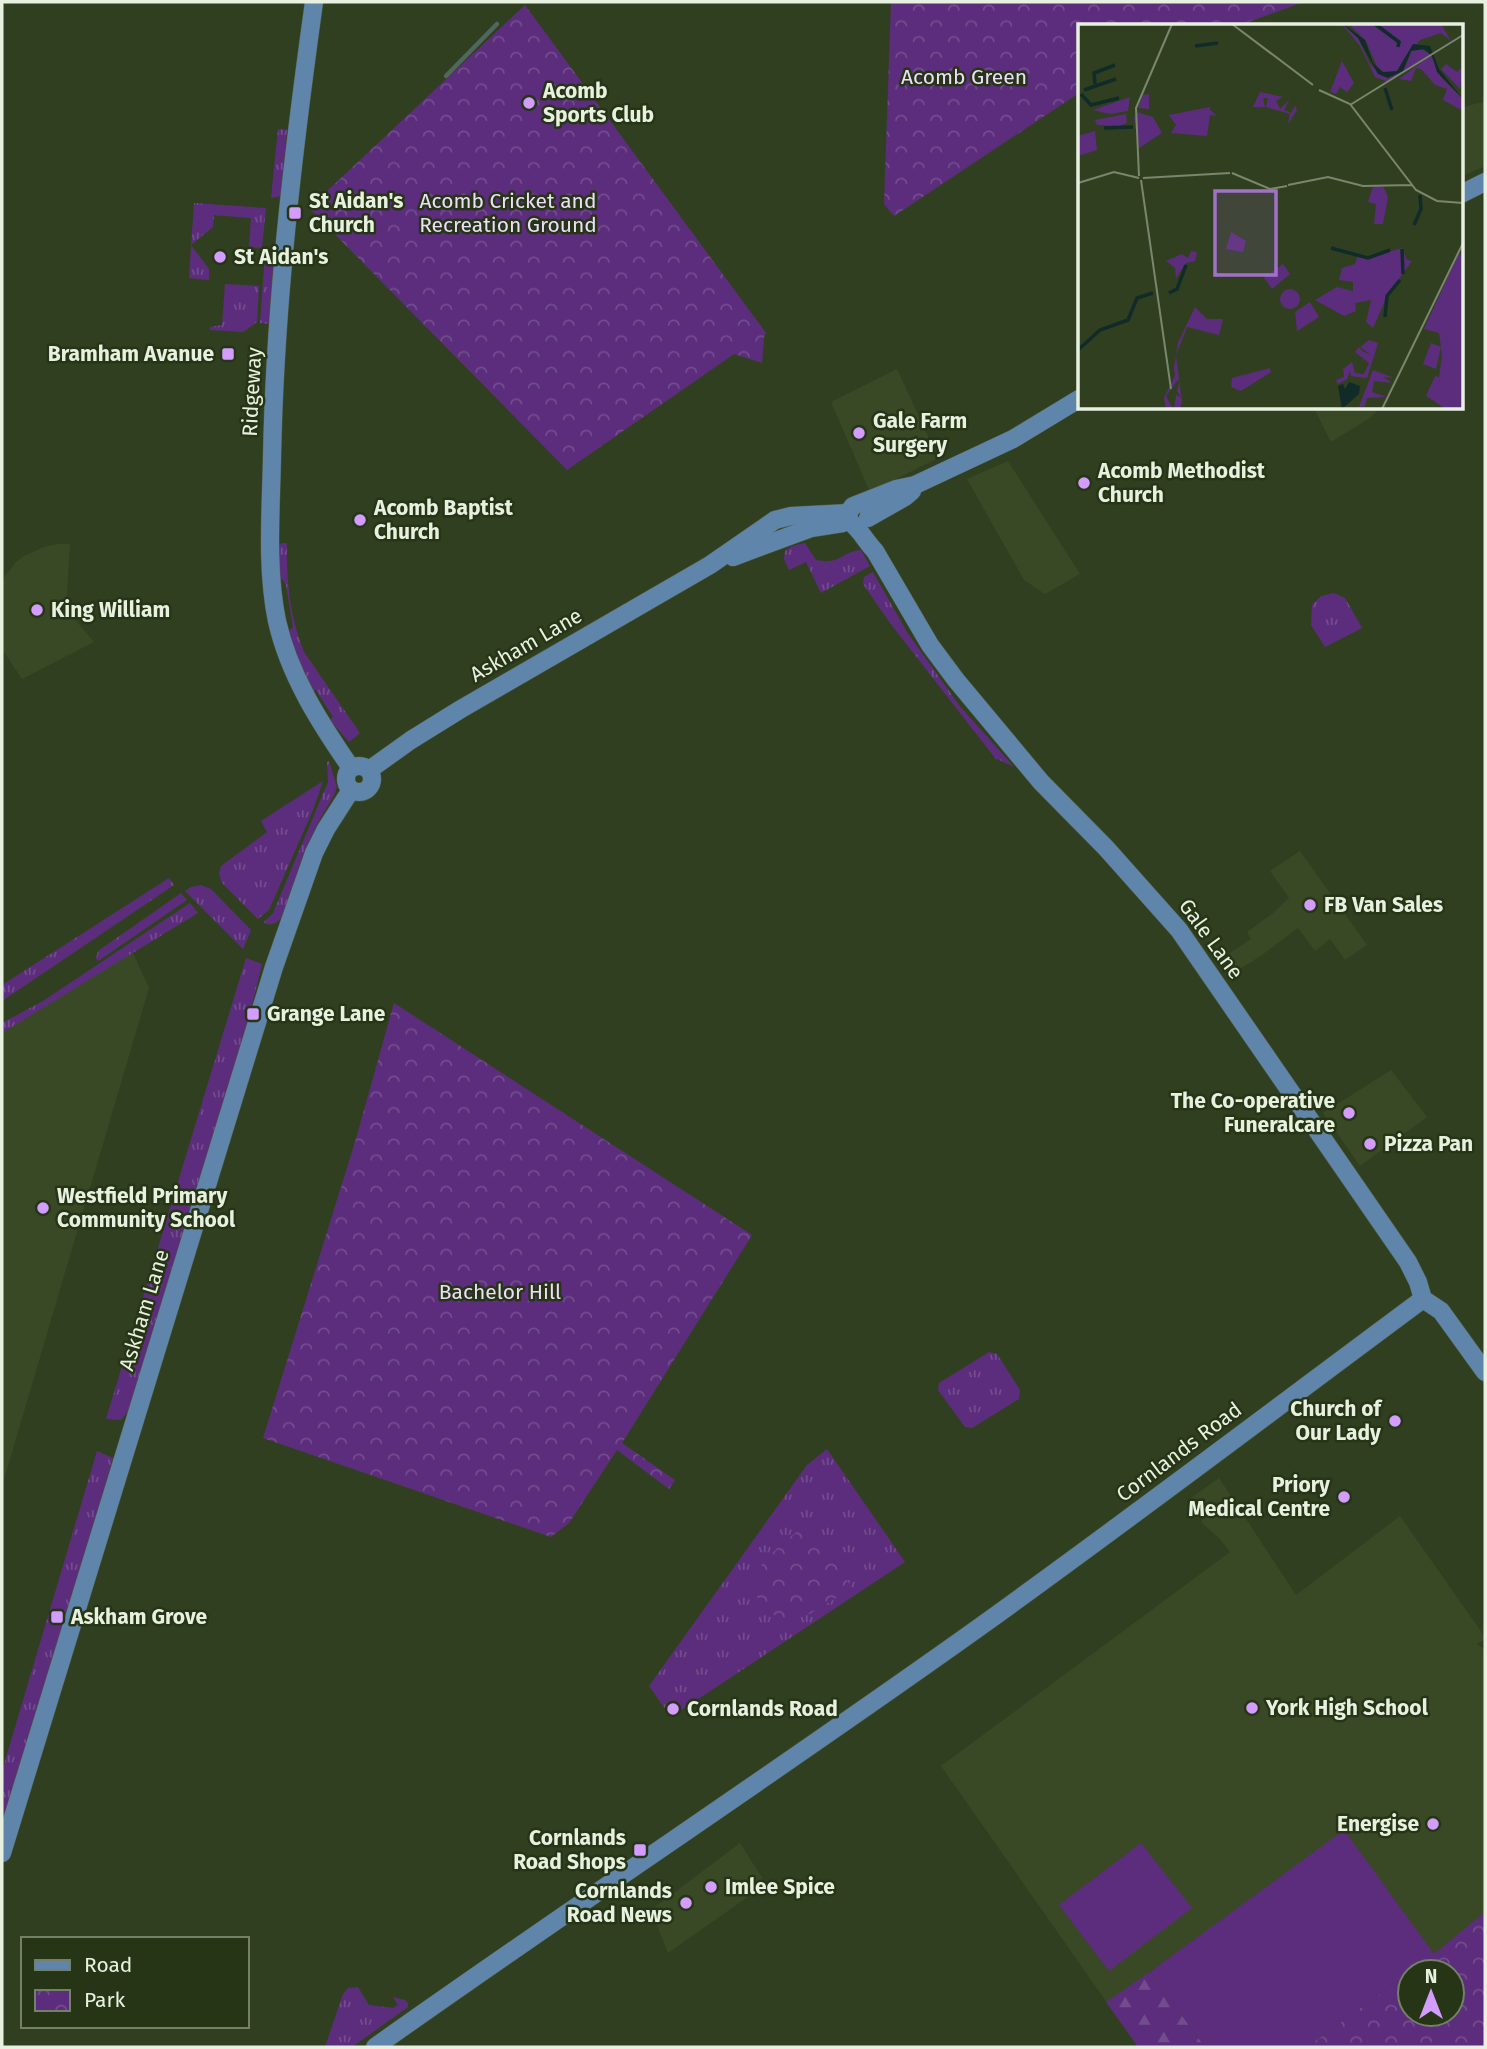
<svg xmlns="http://www.w3.org/2000/svg" width="1487" height="2049" font-family="'Fira Sans',sans-serif">
  <defs>
    <pattern id="grass-tufts" width="24" height="20" patternUnits="userSpaceOnUse" patternTransform="scale(1.75)"><rect width="24" height="20" fill="#5c2d7c"/><path d="M3 7l-1-3M5 7V3M7 7l1-3M15 17l-1-3M17 17v-4M19 17l1-3" fill="none" stroke="#734c8e"/></pattern>
    <pattern id="forest-firs" width="22" height="20" patternUnits="userSpaceOnUse" patternTransform="scale(1.75)"><rect width="22" height="20" fill="#5c2d7c"/><path d="M5 1l3.5 6h-7zM16 11l3.5 6h-7z" fill="#734c8e"/></pattern>
    <pattern id="park-crowns" width="20" height="18" patternUnits="userSpaceOnUse" patternTransform="scale(1.75)"><rect width="20" height="18" fill="#5c2d7c"/><path d="M2 6a3 3 0 1 1 6 0M12 15a3 3 0 1 1 6 0" fill="none" stroke="#734c8e"/></pattern>
  </defs>
  <rect width="100%" height="100%" fill="#313f21"/>
  <g fill="#394925" fill-rule="evenodd">
    <path d="M 1485,101 L 1485,166 L 1461,177 L 1461,108 Z"/>
    <path d="M 897,369 L 938,458 L 870,492 L 831,402 Z"/>
    <path d="M 1314,408 L 1381,408 L 1368,419 L 1331,442 Z"/>
    <path d="M 1008,461 L 1080,574 L 1045,594 L 1024,580 L 967,479 Z"/>
    <path d="M 58,544 L 70,544 L 66,609 L 94,642 L 22,679 L 2,649 L 2,580 L 16,562 L 24,556 L 44,547 Z"/>
    <path d="M 1300,851 L 1367,945 L 1345,960 L 1330,939 L 1315,951 L 1298,928 L 1262,955 L 1227,977 L 1219,960 L 1251,939 L 1247,932 L 1273,913 L 1289,898 L 1270,871 Z"/>
    <path d="M 132,951 L 149,988 L 2,1486 L 2,1033 Z"/>
    <path d="M 1391,1070 L 1427,1117 L 1360,1166 L 1323,1113 Z"/>
    <path d="M 1219,1478 L 1296,1595 L 1400,1516 L 1485,1637 L 1485,1639 L 1477,1644 L 1485,1650 L 1485,2047 L 1138,2047 L 941,1766 L 1230,1552 L 1220,1539 L 1201,1522 L 1203,1519 L 1188,1500 ZM 1410,1972 L 1452,1972 L 1452,2014 L 1410,2014 Z"/>
    <path d="M 740,1843 L 766,1884 L 668,1953 L 651,1910 Z"/>
  </g>
  <g fill="url(#grass-tufts)">
    <path d="M 278,129 L 287,130 L 281,196 L 271,198 Z"/>
    <path d="M 194,203 L 266,208 L 262,248 L 249,247 L 251,218 L 214,215 L 213,227 L 191,245 L 209,269 L 209,280 L 189,278 Z"/>
    <path d="M 265,254 L 275,254 L 270,324 L 260,323 Z"/>
    <path d="M 225,284 L 259,286 L 257,322 L 243,332 L 210,330 L 210,327 L 222,325 Z"/>
    <path d="M 282,543 L 287,543 C 286,580 290,618 304,652 L 360,733 L 349,742 L 330,720 L 333,717 L 316,690 L 312,692 L 297,660 L 288,632 L 293,627 L 286,585 L 282,579 L 279,579 L 278,546 Z"/>
    <path d="M 805,543 L 816,560 C 842,565 840,552 861,550 L 870,566 L 821,593 L 806,562 L 789,570 L 784,559 L 785,551 L 792,546 Z"/>
    <path d="M 873,572 L 907,632 L 959,705 L 1014,767 L 995,758 L 890,623 L 863,584 L 864,577 Z"/>
    <path d="M 1334,593 L 1345,598 L 1362,628 L 1325,647 L 1311,625 L 1312,605 L 1321,596 Z"/>
    <path d="M 329,761 L 337,787 L 334,795 L 319,821 L 303,855 L 282,917 C 276,924 272,926 263,923 L 273,913 L 328,782 L 327,762 Z"/>
    <path d="M 323,781 L 313,810 L 269,910 L 258,919 L 222,883 L 219,874 L 221,866 L 267,832 L 261,821 Z"/>
    <path d="M 169,878 L 174,885 L 2,1001 L 2,985 Z"/>
    <path d="M 201,885 L 211,889 L 251,930 L 243,949 L 185,891 L 191,887 Z"/>
    <path d="M 181,893 L 187,900 L 98,961 L 96,959 L 98,951 Z"/>
    <path d="M 190,903 L 198,913 L 2,1033 L 2,1023 L 43,1001 Z"/>
    <path d="M 246,958 L 262,964 L 242,1047 L 129,1410 L 121,1420 L 106,1419 Z"/>
    <path d="M 989,1352 L 997,1354 L 1020,1390 L 1019,1399 L 972,1428 L 965,1427 L 938,1390 L 939,1383 Z"/>
    <path d="M 827,1449 L 905,1562 L 671,1717 L 649,1686 L 807,1465 Z"/>
    <path d="M 97,1451 L 113,1458 L 2,1830 L 2,1771 Z"/>
    <path d="M 358,1987 L 369,2005 L 393,2008 L 398,2005 L 393,1997 L 405,2000 L 408,2003 L 408,2007 L 352,2047 L 325,2047 L 343,1994 L 348,1988 Z"/>
  </g>
  <path fill="url(#forest-firs)" d="M 1150,1972 L 1205,2047 L 1138,2047 L 1106,2002 Z"/>
  <g fill="url(#park-crowns)" fill-rule="evenodd">
    <path d="M 891,2 L 1304,2 L 1237,26 L 1079,26 L 1079,93 L 894,216 L 884,204 Z"/>
    <path d="M 525,5 L 766,333 L 764,337 L 762,363 L 734,354 L 567,470 L 309,208 Z"/>
    <path d="M 394,1003 L 752,1235 L 622,1443 L 675,1480 L 669,1489 L 617,1450 L 569,1523 L 551,1537 L 263,1438 L 355,1142 Z"/>
    <path d="M 799,1530 L 820,1538 L 852,1588 L 810,1614 L 778,1619 L 754,1594 L 757,1570 L 779,1546 Z"/>
    <path d="M 1485,1912 L 1485,2047 L 1307,2047 L 1434,1954 ZM 1410,1972 L 1452,1972 L 1452,2014 L 1410,2014 Z"/>
  </g>
  <g fill="#5c2d7c">
    <path d="M 1344,1830 L 1434,1954 L 1307,2047 L 1205,2047 L 1150,1972 Z"/>
    <path d="M 1141,1843 L 1192,1908 L 1109,1971 L 1059,1905 Z"/>
  </g>
  <g fill="none" stroke-linecap="round" stroke-linejoin="round">
    <path stroke="#526660" stroke-width="4.5" d="M 446,76 L 497,24"/>
    <g stroke="#4e5b3f" stroke-width="19">
      <g id="minor">
        <path d="M 314,2 C 293,153 275,304 272,457 C 271,511 266,568 277,621 C 289,675 320,723 351,768"/>
        <path d="M 1461,194 L 1485,182"/>
        <path d="M 848,513 L 850,522 C 860,529 866,542 875,551 L 930,645 L 956,680 L 1041,782 L 1106,848 L 1179,930 L 1408,1262 L 1418,1282 L 1423,1299 L 1441,1311 L 1485,1372"/>
        <path d="M 848,513 L 853,506 L 896,489 L 915,485 L 1013,439 L 1079,399"/>
        <path d="M 868,518 L 905,497 L 912,491"/>
        <path d="M 733,557 L 811,528 L 843,523"/>
        <circle cx="359" cy="779" r="13"/>
        <path d="M 369,770 L 411,740 L 461,709 L 710,565 L 775,520 L 791,516 L 848,513"/>
        <path d="M 2,1853 L 274,967 L 314,853 L 326,829 L 351,790"/>
        <path d="M 375,2047 C 575,1905 781,1769 981,1626 C 1130,1519 1276,1408 1423,1299"/>
      </g>
    </g>
    <use href="#minor" stroke="#5f85ab" stroke-width="18"/>
  </g>
  <g fill="#d29dfd" stroke="#273517" stroke-width="2.5">
    <circle cx="529" cy="103" r="7"/>
    <rect x="288" y="206" width="14" height="14" rx="3.5"/>
    <circle cx="220" cy="257" r="7"/>
    <rect x="221" y="347" width="14" height="14" rx="3.5"/>
    <circle cx="859" cy="433" r="7"/>
    <circle cx="1084" cy="483" r="7"/>
    <circle cx="360" cy="520" r="7"/>
    <circle cx="37" cy="610" r="7"/>
    <circle cx="1310" cy="905" r="7"/>
    <rect x="246" y="1007" width="14" height="14" rx="3.5"/>
    <circle cx="1349" cy="1113" r="7"/>
    <circle cx="1370" cy="1144" r="7"/>
    <circle cx="43" cy="1208" r="7"/>
    <circle cx="1395" cy="1421" r="7"/>
    <circle cx="1344" cy="1497" r="7"/>
    <rect x="50" y="1610" width="14" height="14" rx="3.5"/>
    <circle cx="1252" cy="1708" r="7"/>
    <circle cx="673" cy="1709" r="7"/>
    <circle cx="1433" cy="1824" r="7"/>
    <rect x="633" y="1843" width="14" height="14" rx="3.5"/>
    <circle cx="711" cy="1887" r="7"/>
    <circle cx="686" cy="1903" r="7"/>
  </g>
  <g text-anchor="middle" stroke-width="5" stroke-linejoin="round" paint-order="stroke">
    <g font-size="21" fill="#ebdef8" stroke="#273517">
      <text x="964" y="84">Acomb Green</text>
      <text x="508" y="208">Acomb Cricket and<tspan x="508" dy="24">Recreation Ground</tspan></text>
      <text x="500" y="1299">Bachelor Hill</text>
    </g>
    <g font-size="21" font-weight="bold" fill="#e8f1df" stroke="#273517" text-anchor="start">
      <text x="543" y="98">Acomb<tspan x="543" dy="24">Sports Club</tspan></text>
      <text x="309" y="208">St Aidan's<tspan x="309" dy="24">Church</tspan></text>
      <text x="234" y="264">St Aidan's</text>
      <text x="214" y="361" text-anchor="end">Bramham Avanue</text>
      <text x="873" y="428">Gale Farm<tspan x="873" dy="24">Surgery</tspan></text>
      <text x="1098" y="478">Acomb Methodist<tspan x="1098" dy="24">Church</tspan></text>
      <text x="374" y="515">Acomb Baptist<tspan x="374" dy="24">Church</tspan></text>
      <text x="51" y="617">King William</text>
      <text x="1324" y="912">FB Van Sales</text>
      <text x="267" y="1021">Grange Lane</text>
      <text x="1335" y="1108" text-anchor="end">The Co-operative<tspan x="1335" dy="24">Funeralcare</tspan></text>
      <text x="1384" y="1151">Pizza Pan</text>
      <text x="57" y="1203">Westfield Primary<tspan x="57" dy="24">Community School</tspan></text>
      <text x="1381" y="1416" text-anchor="end">Church of<tspan x="1381" dy="24">Our Lady</tspan></text>
      <text x="1330" y="1492" text-anchor="end">Priory<tspan x="1330" dy="24">Medical Centre</tspan></text>
      <text x="71" y="1624">Askham Grove</text>
      <text x="1266" y="1715">York High School</text>
      <text x="687" y="1716">Cornlands Road</text>
      <text x="1419" y="1831" text-anchor="end">Energise</text>
      <text x="626" y="1845" text-anchor="end">Cornlands<tspan x="626" dy="24">Road Shops</tspan></text>
      <text x="725" y="1894">Imlee Spice</text>
      <text x="672" y="1898" text-anchor="end">Cornlands<tspan x="672" dy="24">Road News</tspan></text>
    </g>
    <g font-size="21" fill="#e8f1df" stroke="#273517">
      <text transform="translate(252 392) rotate(-87)" y="7">Ridgeway</text>
      <text transform="translate(526 645) rotate(-30)" y="7">Askham Lane</text>
      <text transform="translate(1211 939) rotate(54)" y="7">Gale Lane</text>
      <text transform="translate(144 1310) rotate(-73)" y="7">Askham Lane</text>
      <text transform="translate(1179 1452) rotate(-37)" y="7">Cornlands Road</text>
    </g>
  </g>
  <g transform="translate(1078 24)">
    <rect width="385" height="385" fill="#313f21"/>
    <path d="M 264,0 L 280,14 L 292,40 L 306,53 L 325,47 L 334,27 L 341,24 L 352,30 L 310,58 L 297,53 L 282,22 ZM 182,68 L 205,73 L 198,77 L 202,85 L 212,75 L 206,86 L 213,89 L 217,82 L 219,86 L 210,100 L 212,90 L 188,83 L 190,74 L 185,74 L 187,83 L 175,83 ZM 71,70 L 71,85 L 60,84 L 59,88 L 75,93 L 84,109 L 61,124 L 56,94 L 65,71 ZM 133,74 L 132,86 L 139,92 L 132,91 L 129,112 L 93,109 L 98,101 L 91,91 L 132,83 ZM 253,223 L 291,233 L 324,224 L 329,236 L 334,237 L 310,270 L 295,304 L 288,298 L 293,276 L 277,279 L 278,287 L 266,292 L 237,276 L 259,263 L 275,267 L 275,258 L 261,256 L 264,244 L 277,240 L 280,231 ZM 113,227 L 119,228 L 117,237 L 108,239 L 98,254 L 97,244 L 88,237 L 104,230 L 110,234 ZM 381,229 L 385,232 L 385,385 L 368,385 L 348,372 L 357,352 L 361,353 L 364,331 L 361,309 L 346,305 ZM 117,283 L 129,295 L 145,295 L 141,311 L 109,303 L 98,331 L 104,377 L 102,385 L 96,385 L 98,371 L 103,373 L 99,367 L 101,360 L 101,356 L 100,356 L 88,372 L 95,385 L 88,385 L 86,374 L 97,351 L 96,344 L 100,319 Z" fill="#5c2d7c"/>
    <path d="M 52,73 L 50,87 L 32,90 L 15,86 ZM 48,90 L 49,99 L 41,102 L 19,101 L 17,96 ZM 17,107 L 19,126 L 0,132 L 0,112 ZM 192,344 L 193,348 L 163,367 L 153,363 L 154,354 Z" fill="#5c2d7c"/>
    <path d="M 271,0 L 363,0 L 373,17 L 363,9 L 342,16 L 319,47 L 310,50 L 300,45 L 288,17 ZM 353,31 L 363,53 L 385,75 L 385,87 L 365,76 L 369,65 L 357,61 L 343,45 L 338,44 L 333,57 L 321,55 ZM 368,40 L 379,48 L 385,42 L 382,65 L 363,45 ZM 295,162 L 305,162 L 310,173 L 305,200 L 296,200 L 298,180 L 290,178 ZM 153,208 L 168,217 L 165,228 L 148,225 ZM 205,240 L 212,250 L 194,265 L 186,254 ZM202 275a10 10 0 1 1 20 0a10 10 0 1 1-20 0ZM 232,278 L 241,293 L 219,307 L 217,288 Z" fill="#5c2d7c"/>
    <path d="M 264,37 L 276,59 L 269,68 L 262,63 L 258,70 L 252,68 ZM 291,316 L 300,319 L 289,354 L 273,352 L 272,347 L 269,355 L 260,360 L 258,356 L 266,353 L 265,345 L 274,338 L 277,349 L 286,350 L 291,339 L 277,328 L 281,323 L 284,327 L 293,331 L 282,323 ZM 353,319 L 363,323 L 358,345 L 345,340 ZM 295,346 L 316,354 L 305,353 L 314,359 L 296,357 L 294,368 L 309,373 L 289,374 L 287,382 L 281,383 Z" fill="#5c2d7c"/>
    <path d="M 375,270 L 371,309 L 380,301 L 385,300 L 374,308 L 369,320 L 363,362 L 376,385 L 371,385 L 362,370 L 361,358 Z" fill="#5c2d7c"/>
    <path d="M 265,0 L 287,16 L 295,39 L 305,48 L 319,47 L 335,20 L 352,22 L 361,45 L 385,75 L 359,48 L 354,32 L 346,25 L 333,27 L 325,47 L 310,54 L 300,50 L 280,14 ZM 271,358 L 282,362 L 281,370 L 264,385 L 260,362 L 265,360 L 267,365 Z" fill="#112b29"/>
    <path fill="none" stroke="#112b29" stroke-width="3.5" d="M 297,0 L 321,18 L 320,23M 117,22 L 140,19M 17,60 L 16,49 L 37,41M 307,64 L 314,86M 6,66 L 38,55M 3,70 L 13,81 L 41,74M 26,104 L 55,103M 336,201 L 343,185 L 342,171M 253,224 L 290,234 L 312,226M 324,225 L 325,250M 91,269 L 99,265 L 108,241M 307,293 L 309,272 L 322,256M 0,326 L 22,306 L 50,296 L 59,274 L 75,269"/>
    <path fill="none" stroke="#7a866d" stroke-width="2" d="M 154,0 L 235,61M 241,66 L 272,80 L 338,166 L 359,177 L 385,179M 272,81 L 385,11M 154,149 L 192,165 L 209,162M 61,152 L 58,84 L 94,0M 65,154 L 152,149M 63,156 L 93,365M 0,159 L 36,148 L 61,154M 210,161 L 250,153 L 285,162 L 334,161M 304,385 L 385,219"/>
    <path fill="#a171ca" fill-opacity="0.15" stroke="#a171ca" stroke-width="3.5" d="M 137,167 L 198,167 L 198,251 L 137,251 Z"/>
    <rect width="385" height="385" fill="none" stroke="#e8f1df" stroke-width="3.5"/>
  </g>
  <rect width="1487" height="2049" fill="none" stroke="#e8f1df" stroke-width="7"/>
  <rect x="21" y="1937" width="228" height="91" fill="#273517" stroke="#748067" stroke-width="2"/>
  <rect x="35" y="1960" width="35" height="10" fill="#5f85ab" stroke="#748067" stroke-width="2"/>
  <text x="84" y="1972" font-size="21" fill="#e8f1df">Road</text>
  <rect x="35" y="1990" width="35" height="21" fill="url(#park-crowns)" stroke="#748067" stroke-width="2"/>
  <text x="84" y="2007" font-size="21" fill="#e8f1df">Park</text>
  <g transform="translate(1431 1993)"><circle r="33" fill="#273517" stroke="#748067" stroke-width="2"/>
  <path d="M0-5L12 26L0 18L-12 26Z" fill="#d29dfd"/>
  <text y="-10" font-size="19" font-weight="bold" text-anchor="middle" fill="#e8f1df">N</text>
  </g>
</svg>
